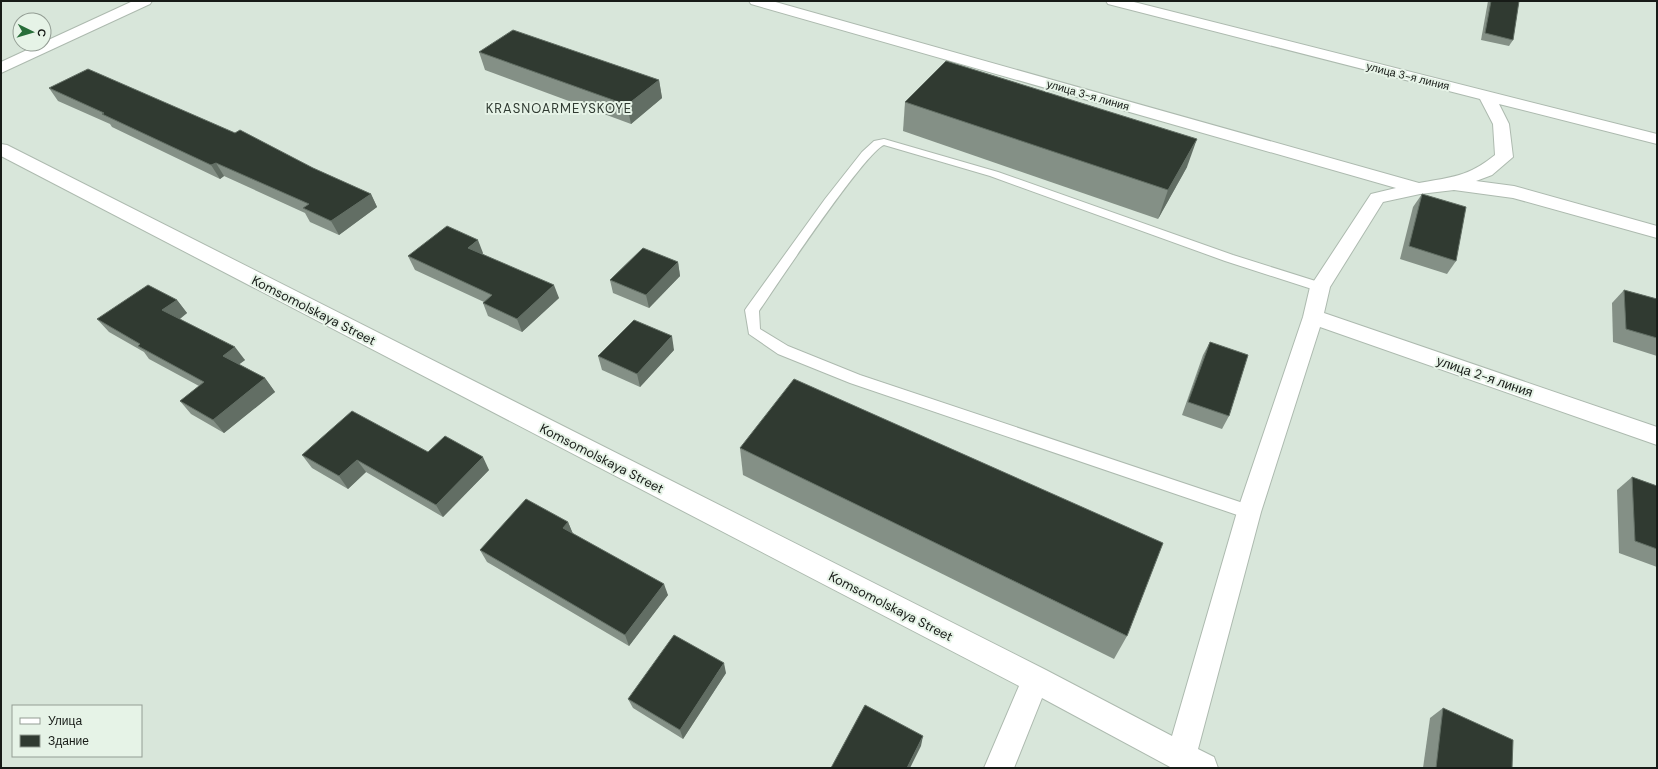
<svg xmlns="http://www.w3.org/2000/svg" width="1658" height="769" font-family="'DM Sans',sans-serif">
  <rect width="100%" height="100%" fill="#d8e6da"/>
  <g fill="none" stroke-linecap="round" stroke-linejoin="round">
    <g stroke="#adbaaf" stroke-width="2">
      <path id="lane" d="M 884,139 L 998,172 L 1233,255 L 1325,284 L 1326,287 L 1325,290 L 1315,290 L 1225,261 L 990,176 L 884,145 C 865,152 776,286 759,311 L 760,329 L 788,346 L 860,375 L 1255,507 L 1257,512 L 1255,517 L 1249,519 L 850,383 L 778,354 L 749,334 L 745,310 L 747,307 L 825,199 L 862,152 L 874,141 Z"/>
    </g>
    <g stroke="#adbaaf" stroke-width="2">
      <g id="street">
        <path d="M 133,1 L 152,1 L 150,4 L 1,73 L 1,62 L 40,44 L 44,44 L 44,42 Z"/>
        <path d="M 749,1 L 772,1 L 1419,183 C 1452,177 1468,177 1495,155 L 1493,124 L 1480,99 L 1108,4 L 1106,1 L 1130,1 L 1657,134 L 1657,144 L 1499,104 L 1509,124 L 1513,157 L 1492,175 L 1476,181 L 1514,186 L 1657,226 L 1657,238 L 1513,198 L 1454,190 L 1420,194 L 1383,202 L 1330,287 L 1324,313 L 1657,427 L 1657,445 L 1320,327 L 1261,512 L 1198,749 L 1214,757 L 1218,768 L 1172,768 L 1042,698 L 1014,768 L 984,768 L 1019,686 L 1,156 L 1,144 L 7,145 L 1046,670 L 1172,736 L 1237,512 L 1303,317 L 1310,287 L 1371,194 L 1396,188 L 751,4 Z"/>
      </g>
    </g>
    <use href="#lane" fill="#fff" fill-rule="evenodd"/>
    <use href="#street" fill="#fff" fill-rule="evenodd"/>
  </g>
  <g fill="#849086">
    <path d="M 1488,1 L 1519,1 L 1513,40 L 1509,46 L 1481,40 Z"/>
    <path d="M 479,52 L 659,80 L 662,98 L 631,124 L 485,70 Z"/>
    <path d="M 49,88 L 313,168 L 371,194 L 377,207 L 339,235 L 310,222 L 305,213 L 224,176 L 220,179 L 112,127 L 110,124 L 58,101 Z"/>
    <path d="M 905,102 L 1187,167 L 1158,219 L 903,131 Z"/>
    <path d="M 1422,194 L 1456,261 L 1447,274 L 1400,259 L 1413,207 Z"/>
    <path d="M 483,253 L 483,254 L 559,298 L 522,332 L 488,316 L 483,303 L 484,302 L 415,270 L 408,256 Z"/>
    <path d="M 678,262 L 680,276 L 649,308 L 613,293 L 610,280 Z"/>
    <path d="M 1624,290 L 1657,299 L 1657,356 L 1613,342 L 1612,303 Z"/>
    <path d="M 177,300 L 187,313 L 180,319 L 245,360 L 239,364 L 265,378 L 275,392 L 224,433 L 191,414 L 180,401 L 199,386 L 149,359 L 144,352 L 109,332 L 97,319 Z"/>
    <path d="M 1210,342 L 1229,416 L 1222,429 L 1182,415 L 1203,355 Z"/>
    <path d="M 674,350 L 640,387 L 602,370 L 598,356 Z"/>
    <path d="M 740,448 L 1127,636 L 1114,659 L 743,475 Z"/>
    <path d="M 428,452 L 489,470 L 443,517 L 366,472 L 348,489 L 312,468 L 302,455 Z"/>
    <path d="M 1632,477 L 1657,486 L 1657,567 L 1619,553 L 1617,490 Z"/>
    <path d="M 568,522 L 573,534 L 668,595 L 629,646 L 487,562 L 480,550 Z"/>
    <path d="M 726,673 L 683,739 L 633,708 L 628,699 Z"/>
    <path d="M 1443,708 L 1512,768 L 1423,768 L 1430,718 Z"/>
  </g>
  <g fill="#626e64">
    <path d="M 659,80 L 662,98 L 631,124 L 627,105 Z"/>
    <path d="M 1197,139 L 1187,167 L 1158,219 L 1168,190 Z"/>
    <path d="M 216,163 L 224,176 L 220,179 L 211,165 Z"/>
    <path d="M 371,194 L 377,207 L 339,235 L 331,221 Z"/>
    <path d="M 478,240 L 483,253 L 474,261 L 468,248 Z"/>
    <path d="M 678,262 L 680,276 L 649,308 L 646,295 Z"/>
    <path d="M 554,285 L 559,298 L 522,332 L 517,319 Z"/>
    <path d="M 177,300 L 187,313 L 173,324 L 162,310 Z"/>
    <path d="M 672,336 L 674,350 L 640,387 L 637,374 Z"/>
    <path d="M 235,347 L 245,360 L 233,369 L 223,356 Z"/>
    <path d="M 265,378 L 275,392 L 224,433 L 213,420 Z"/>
    <path d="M 483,457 L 489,470 L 443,517 L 436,505 Z"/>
    <path d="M 357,460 L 366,472 L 348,489 L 339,476 Z"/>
    <path d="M 568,522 L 573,534 L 563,528 Z"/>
    <path d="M 664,584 L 668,595 L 629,646 L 625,635 Z"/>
    <path d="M 724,663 L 726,673 L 683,739 L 680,730 Z"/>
    <path d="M 923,736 L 921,746 L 910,768 L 907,768 Z"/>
  </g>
  <g fill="#303a31" stroke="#626e64">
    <path d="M 1491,1 L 1519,1 L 1513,40 L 1485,33 Z"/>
    <path d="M 513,30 L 659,80 L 627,105 L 479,52 Z"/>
    <path d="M 946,61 L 1197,139 L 1168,190 L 905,102 Z"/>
    <path d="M 88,69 L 235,133 L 240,130 L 313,168 L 371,194 L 331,221 L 303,208 L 309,204 L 216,163 L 211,165 L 102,114 L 104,113 L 49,88 Z"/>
    <path d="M 1422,194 L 1466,207 L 1456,261 L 1409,246 Z"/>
    <path d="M 447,226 L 478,240 L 468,248 L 554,285 L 517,319 L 483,303 L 492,295 L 408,256 Z"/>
    <path d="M 643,248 L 678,262 L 646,295 L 610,280 Z"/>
    <path d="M 148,285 L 177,300 L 162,310 L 235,347 L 223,356 L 265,378 L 213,420 L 180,401 L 204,382 L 138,346 L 140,344 L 97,319 Z"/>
    <path d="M 1624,290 L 1657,299 L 1657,338 L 1626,329 Z"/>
    <path d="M 634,320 L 672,336 L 637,374 L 598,356 Z"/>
    <path d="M 1210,342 L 1248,355 L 1229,416 L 1188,402 Z"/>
    <path d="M 794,379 L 1163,543 L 1127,636 L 740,448 Z"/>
    <path d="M 352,411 L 428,452 L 445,436 L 483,457 L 436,505 L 357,460 L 339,476 L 302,455 Z"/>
    <path d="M 1632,477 L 1657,486 L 1657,549 L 1635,541 Z"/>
    <path d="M 526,499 L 568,522 L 563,528 L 664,584 L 625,635 L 480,550 Z"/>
    <path d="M 674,635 L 724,663 L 680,730 L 628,699 Z"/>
    <path d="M 865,705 L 923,736 L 907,768 L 831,768 Z"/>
    <path d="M 1443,708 L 1513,740 L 1512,768 L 1436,768 Z"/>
  </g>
  <g text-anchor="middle" stroke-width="4" stroke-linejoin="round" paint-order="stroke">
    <g font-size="11" fill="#171b17" stroke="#e6f3e7">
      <text transform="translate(1408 76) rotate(14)" y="4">улица 3-я линия</text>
      <text transform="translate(1088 95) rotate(16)" y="4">улица 3-я линия</text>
    </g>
    <g font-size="13" letter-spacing="1" fill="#303b32" stroke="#e6f3e7">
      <text x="559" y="113">KRASNOARMEYSKOYE</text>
    </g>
    <g font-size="13" fill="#171b17" stroke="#e6f3e7">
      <text transform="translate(314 310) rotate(27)" y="5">Komsomolskaya Street</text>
      <text transform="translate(1485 376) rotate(19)" y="5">улица 2-я линия</text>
      <text transform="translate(602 458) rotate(27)" y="5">Komsomolskaya Street</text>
      <text transform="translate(891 606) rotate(27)" y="5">Komsomolskaya Street</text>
    </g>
  </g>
  <rect width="1658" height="769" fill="none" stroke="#171b17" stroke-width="4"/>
  <rect x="12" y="705" width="130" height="52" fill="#e6f3e7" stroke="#939d94"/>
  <rect x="20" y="718" width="20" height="6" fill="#ffffff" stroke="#939d94"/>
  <text x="48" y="725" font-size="12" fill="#171b17">Улица</text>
  <rect x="20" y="735" width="20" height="12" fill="#303a31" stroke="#939d94"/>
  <text x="48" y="745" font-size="12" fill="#171b17">Здание</text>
  <g transform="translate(32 32) rotate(95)"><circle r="19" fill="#e6f3e7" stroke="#939d94"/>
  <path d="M0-3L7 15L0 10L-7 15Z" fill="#286d39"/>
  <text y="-6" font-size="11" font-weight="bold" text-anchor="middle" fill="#171b17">С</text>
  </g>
</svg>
